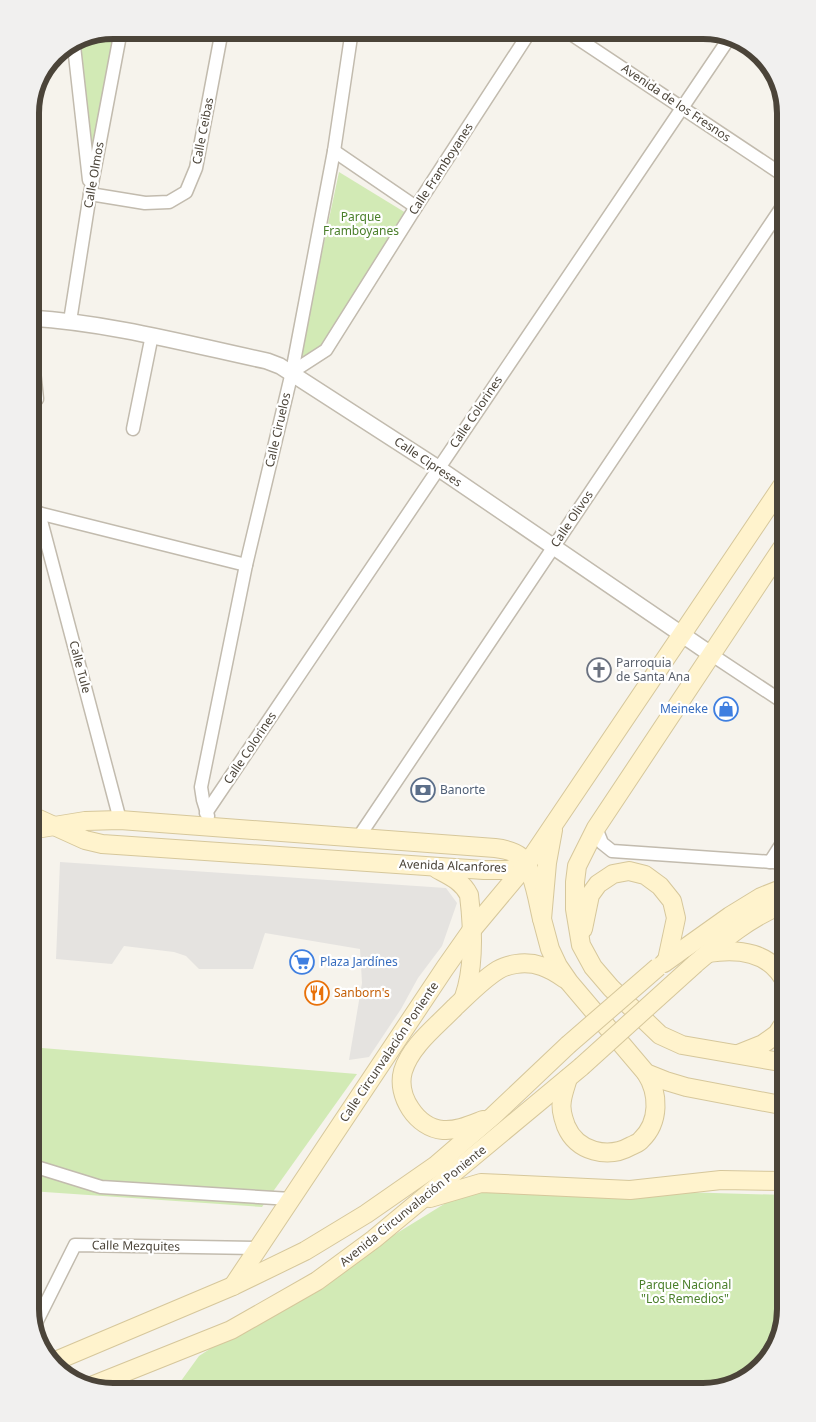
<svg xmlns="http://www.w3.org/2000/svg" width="816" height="1422" font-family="'Noto Sans',sans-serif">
  <rect width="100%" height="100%" fill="#f6f3ec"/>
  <g fill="#d2eab5">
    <path d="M 114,30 L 91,164 L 78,44 Z"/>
    <path d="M 339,172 L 406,213 L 323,345 L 299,360 Z"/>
    <path d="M 30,1047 L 357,1074 L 262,1207 L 30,1191 Z"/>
    <path d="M 486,1191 L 612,1198 L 680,1192 L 786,1195 L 786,1310 L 772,1355 L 740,1384 L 703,1392 L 173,1392 L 199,1356 L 219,1343 L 449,1201 Z"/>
  </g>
  <path fill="#e5e3e0" d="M 60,862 L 446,888 L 457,903 L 442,946 L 418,978 L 401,1009 L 369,1057 L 349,1060 L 362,983 L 360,949 L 265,933 L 253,969 L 199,969 L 186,956 L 174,952 L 124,946 L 112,964 L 56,959 Z"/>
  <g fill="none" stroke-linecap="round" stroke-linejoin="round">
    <g stroke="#c2bbae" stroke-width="15">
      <g id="minor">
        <path d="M 565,30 L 786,177"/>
        <path d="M 74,46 L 89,180"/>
        <path d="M 334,151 L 416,207"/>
        <path d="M 90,194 L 145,203 L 169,202 L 186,192 L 196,168 L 222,30"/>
        <path d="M 70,321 L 90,194 L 121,30"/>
        <path d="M 30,334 L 37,399"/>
        <path d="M 292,372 L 326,350 L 416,207 L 531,30"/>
        <path d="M 133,429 L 152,335"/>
        <path d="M 30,511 L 246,565"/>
        <path d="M 39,513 L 120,820"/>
        <path d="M 712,655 L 786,704"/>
        <path d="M 206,813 L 730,37"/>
        <path d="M 208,816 L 203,800 L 201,787 L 246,565 L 292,372 L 334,151 L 352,30"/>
        <path d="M 596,828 L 602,843 L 612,851 L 786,863"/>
        <path d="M 358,838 L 786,201"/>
        <path d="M 770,862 L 786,837"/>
        <path d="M 30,1165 L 101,1187 L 291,1199"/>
        <path d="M 34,1327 L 75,1245 L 258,1248"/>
      </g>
    </g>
    <g stroke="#c2bbae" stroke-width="18">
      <path id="tertiary" d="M 30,318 C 110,323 188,344 267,361 L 280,366 L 438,468 L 712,655"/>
    </g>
    <g stroke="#d6c79b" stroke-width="20">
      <g id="secondary">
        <path d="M 30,815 L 85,840 L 102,844 L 484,870 L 508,870 L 527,864"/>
        <path d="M 30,830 L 85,821 L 120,820 L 495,848 C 504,849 514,851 521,857 C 533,867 538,903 542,919"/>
        <path d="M 553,830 L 547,863 L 542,919 L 550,949 L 558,966 L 569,982 L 646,1073 L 666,1081 L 686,1087 L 786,1106"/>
        <path d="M 437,869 C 450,876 462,881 469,895 C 473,928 475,966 464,997"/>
        <path d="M 583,929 L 590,895 L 598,884 L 613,874 L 629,871 L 645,875 L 660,886 L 672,901 L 676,918 L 667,960"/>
        <path d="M 708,953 C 739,948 772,952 786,984"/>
        <path d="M 664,963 L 730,916 L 761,897 L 786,887"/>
        <path d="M 695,964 C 723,940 751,916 786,903"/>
        <path d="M 738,1054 L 763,1044 L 777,1034 L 786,1020"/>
        <path d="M 786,1063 L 682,1045 L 660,1035 L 611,988 L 593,967 L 581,945 L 575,909 L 575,882 L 577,866 L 596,828 L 786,542"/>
        <path d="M 568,1078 C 566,1085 563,1093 562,1100 C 560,1109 563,1118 566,1126 C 577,1152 608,1159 631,1146 C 635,1144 639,1143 641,1140 C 660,1122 659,1093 646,1073"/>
        <path d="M 483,1120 C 470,1125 457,1131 443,1130 C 417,1128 396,1096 403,1071 C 411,1045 437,1026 455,1007 C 469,994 482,980 498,970 C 503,967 510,965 516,964 C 535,961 550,968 565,979"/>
        <path d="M 430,1198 L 481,1183 L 630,1190 L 721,1180 L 786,1181"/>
        <path d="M 233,1286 L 445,968 L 471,931 L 527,864 L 786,480"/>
        <path d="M 53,1362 L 233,1286 L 305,1251 L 366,1214 L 435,1166 L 493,1116 L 568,1045"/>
        <path d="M 91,1386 L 231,1330 L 317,1281 L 374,1239 L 581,1067"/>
      </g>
    </g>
    <use href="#minor" stroke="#fff" stroke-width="12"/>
    <use href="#tertiary" stroke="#fff" stroke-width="15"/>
    <use href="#secondary" stroke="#fff3cd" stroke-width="18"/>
    <g stroke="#d6c79b" stroke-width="20" stroke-linecap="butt">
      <g id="secondary-bridge">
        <path d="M 568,1045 L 658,967"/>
        <path d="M 581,1067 L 695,964"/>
      </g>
    </g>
    <use href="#secondary-bridge" stroke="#fff3cd" stroke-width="18"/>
  </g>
  <defs>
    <g id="church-ring" transform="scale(1.25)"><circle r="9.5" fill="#fff" stroke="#6b7280" stroke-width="1.5"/><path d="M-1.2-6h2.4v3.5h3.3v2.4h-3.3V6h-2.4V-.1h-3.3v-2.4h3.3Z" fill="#6b7280"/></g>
    <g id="shop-ring" transform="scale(1.25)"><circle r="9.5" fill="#fff" stroke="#3f7fe0" stroke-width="1.5"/><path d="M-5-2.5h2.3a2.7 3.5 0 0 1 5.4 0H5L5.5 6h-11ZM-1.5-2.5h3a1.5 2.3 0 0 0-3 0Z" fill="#3f7fe0"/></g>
    <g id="bank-ring" transform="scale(1.25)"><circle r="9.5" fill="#fff" stroke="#5c6f8a" stroke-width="1.5"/><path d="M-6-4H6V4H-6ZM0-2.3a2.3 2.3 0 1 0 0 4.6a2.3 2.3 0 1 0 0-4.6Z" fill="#5c6f8a"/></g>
    <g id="supermarket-ring" transform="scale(1.25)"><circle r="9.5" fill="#fff" stroke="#3f7fe0" stroke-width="1.5"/><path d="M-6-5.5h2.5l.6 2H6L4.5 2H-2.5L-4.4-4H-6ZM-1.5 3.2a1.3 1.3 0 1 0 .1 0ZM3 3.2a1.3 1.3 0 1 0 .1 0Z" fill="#3f7fe0"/></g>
    <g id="restaurant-ring" transform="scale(1.25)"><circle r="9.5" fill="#fff" stroke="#e8710a" stroke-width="1.5"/><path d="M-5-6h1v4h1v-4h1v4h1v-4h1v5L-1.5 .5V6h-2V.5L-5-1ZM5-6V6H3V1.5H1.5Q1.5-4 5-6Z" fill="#e8710a"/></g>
  </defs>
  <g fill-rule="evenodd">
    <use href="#church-ring" x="599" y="670"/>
    <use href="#shop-ring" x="726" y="709"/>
    <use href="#bank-ring" x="423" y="790"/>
    <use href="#supermarket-ring" x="302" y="962"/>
    <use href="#restaurant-ring" x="317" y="993"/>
  </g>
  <g text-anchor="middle" stroke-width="4.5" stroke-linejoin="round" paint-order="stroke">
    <g font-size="12" fill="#4b4439" stroke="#fff">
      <text transform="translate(676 103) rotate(34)" y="4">Avenida de los Fresnos</text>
      <text transform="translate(203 131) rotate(-79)" y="4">Calle Ceibas</text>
      <text transform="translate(441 169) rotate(-57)" y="4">Calle Framboyanes</text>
      <text transform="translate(94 175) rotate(-80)" y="4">Calle Olmos</text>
      <text transform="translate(476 412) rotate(-56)" y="4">Calle Colorines</text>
      <text transform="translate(278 430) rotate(-77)" y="4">Calle Ciruelos</text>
      <text transform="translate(428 462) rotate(34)" y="4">Calle Cipreses</text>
      <text transform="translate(572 519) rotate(-56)" y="4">Calle Olivos</text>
      <text transform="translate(80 667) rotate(75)" y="4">Calle Tule</text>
      <text transform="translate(250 748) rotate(-56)" y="4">Calle Colorines</text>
      <text transform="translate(453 866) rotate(2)" y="4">Avenida Alcanfores</text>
      <text transform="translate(389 1052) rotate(-56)" y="4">Calle Circunvalación Poniente</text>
      <text transform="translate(413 1206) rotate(-39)" y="4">Avenida Circunvalación Poniente</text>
      <text transform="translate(136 1246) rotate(1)" y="4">Calle Mezquites</text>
    </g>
    <g font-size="12" fill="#4a7f2a" stroke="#fff">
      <text x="361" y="221">Parque<tspan x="361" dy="14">Framboyanes</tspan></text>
      <text x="685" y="1289">Parque Nacional<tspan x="685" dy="14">"Los Remedios"</tspan></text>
    </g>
    <g font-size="12" fill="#5b616d" stroke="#fff" text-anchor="start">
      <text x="616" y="667">Parroquia<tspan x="616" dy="14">de Santa Ana</tspan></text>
    </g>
    <g font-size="12" fill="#366cbe" stroke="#fff" text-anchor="end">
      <text x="708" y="713">Meineke</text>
      <text x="320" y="966" text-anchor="start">Plaza Jardínes</text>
    </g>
    <g font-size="12" fill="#4e5e75" stroke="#fff" text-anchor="start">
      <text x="440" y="794">Banorte</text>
    </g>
    <g font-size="12" fill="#c56008" stroke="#fff" text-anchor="start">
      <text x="334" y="997">Sanborn's</text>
    </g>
  </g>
  <path d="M0 0H816V1422H0ZM113 39H703A74 74 0 0 1 777 113V1309A74 74 0 0 1 703 1383H113A74 74 0 0 1 39 1309V113A74 74 0 0 1 113 39Z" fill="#f1f0ef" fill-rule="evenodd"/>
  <path fill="none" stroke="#4b4439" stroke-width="6" d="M113 39H703A74 74 0 0 1 777 113V1309A74 74 0 0 1 703 1383H113A74 74 0 0 1 39 1309V113A74 74 0 0 1 113 39Z"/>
</svg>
